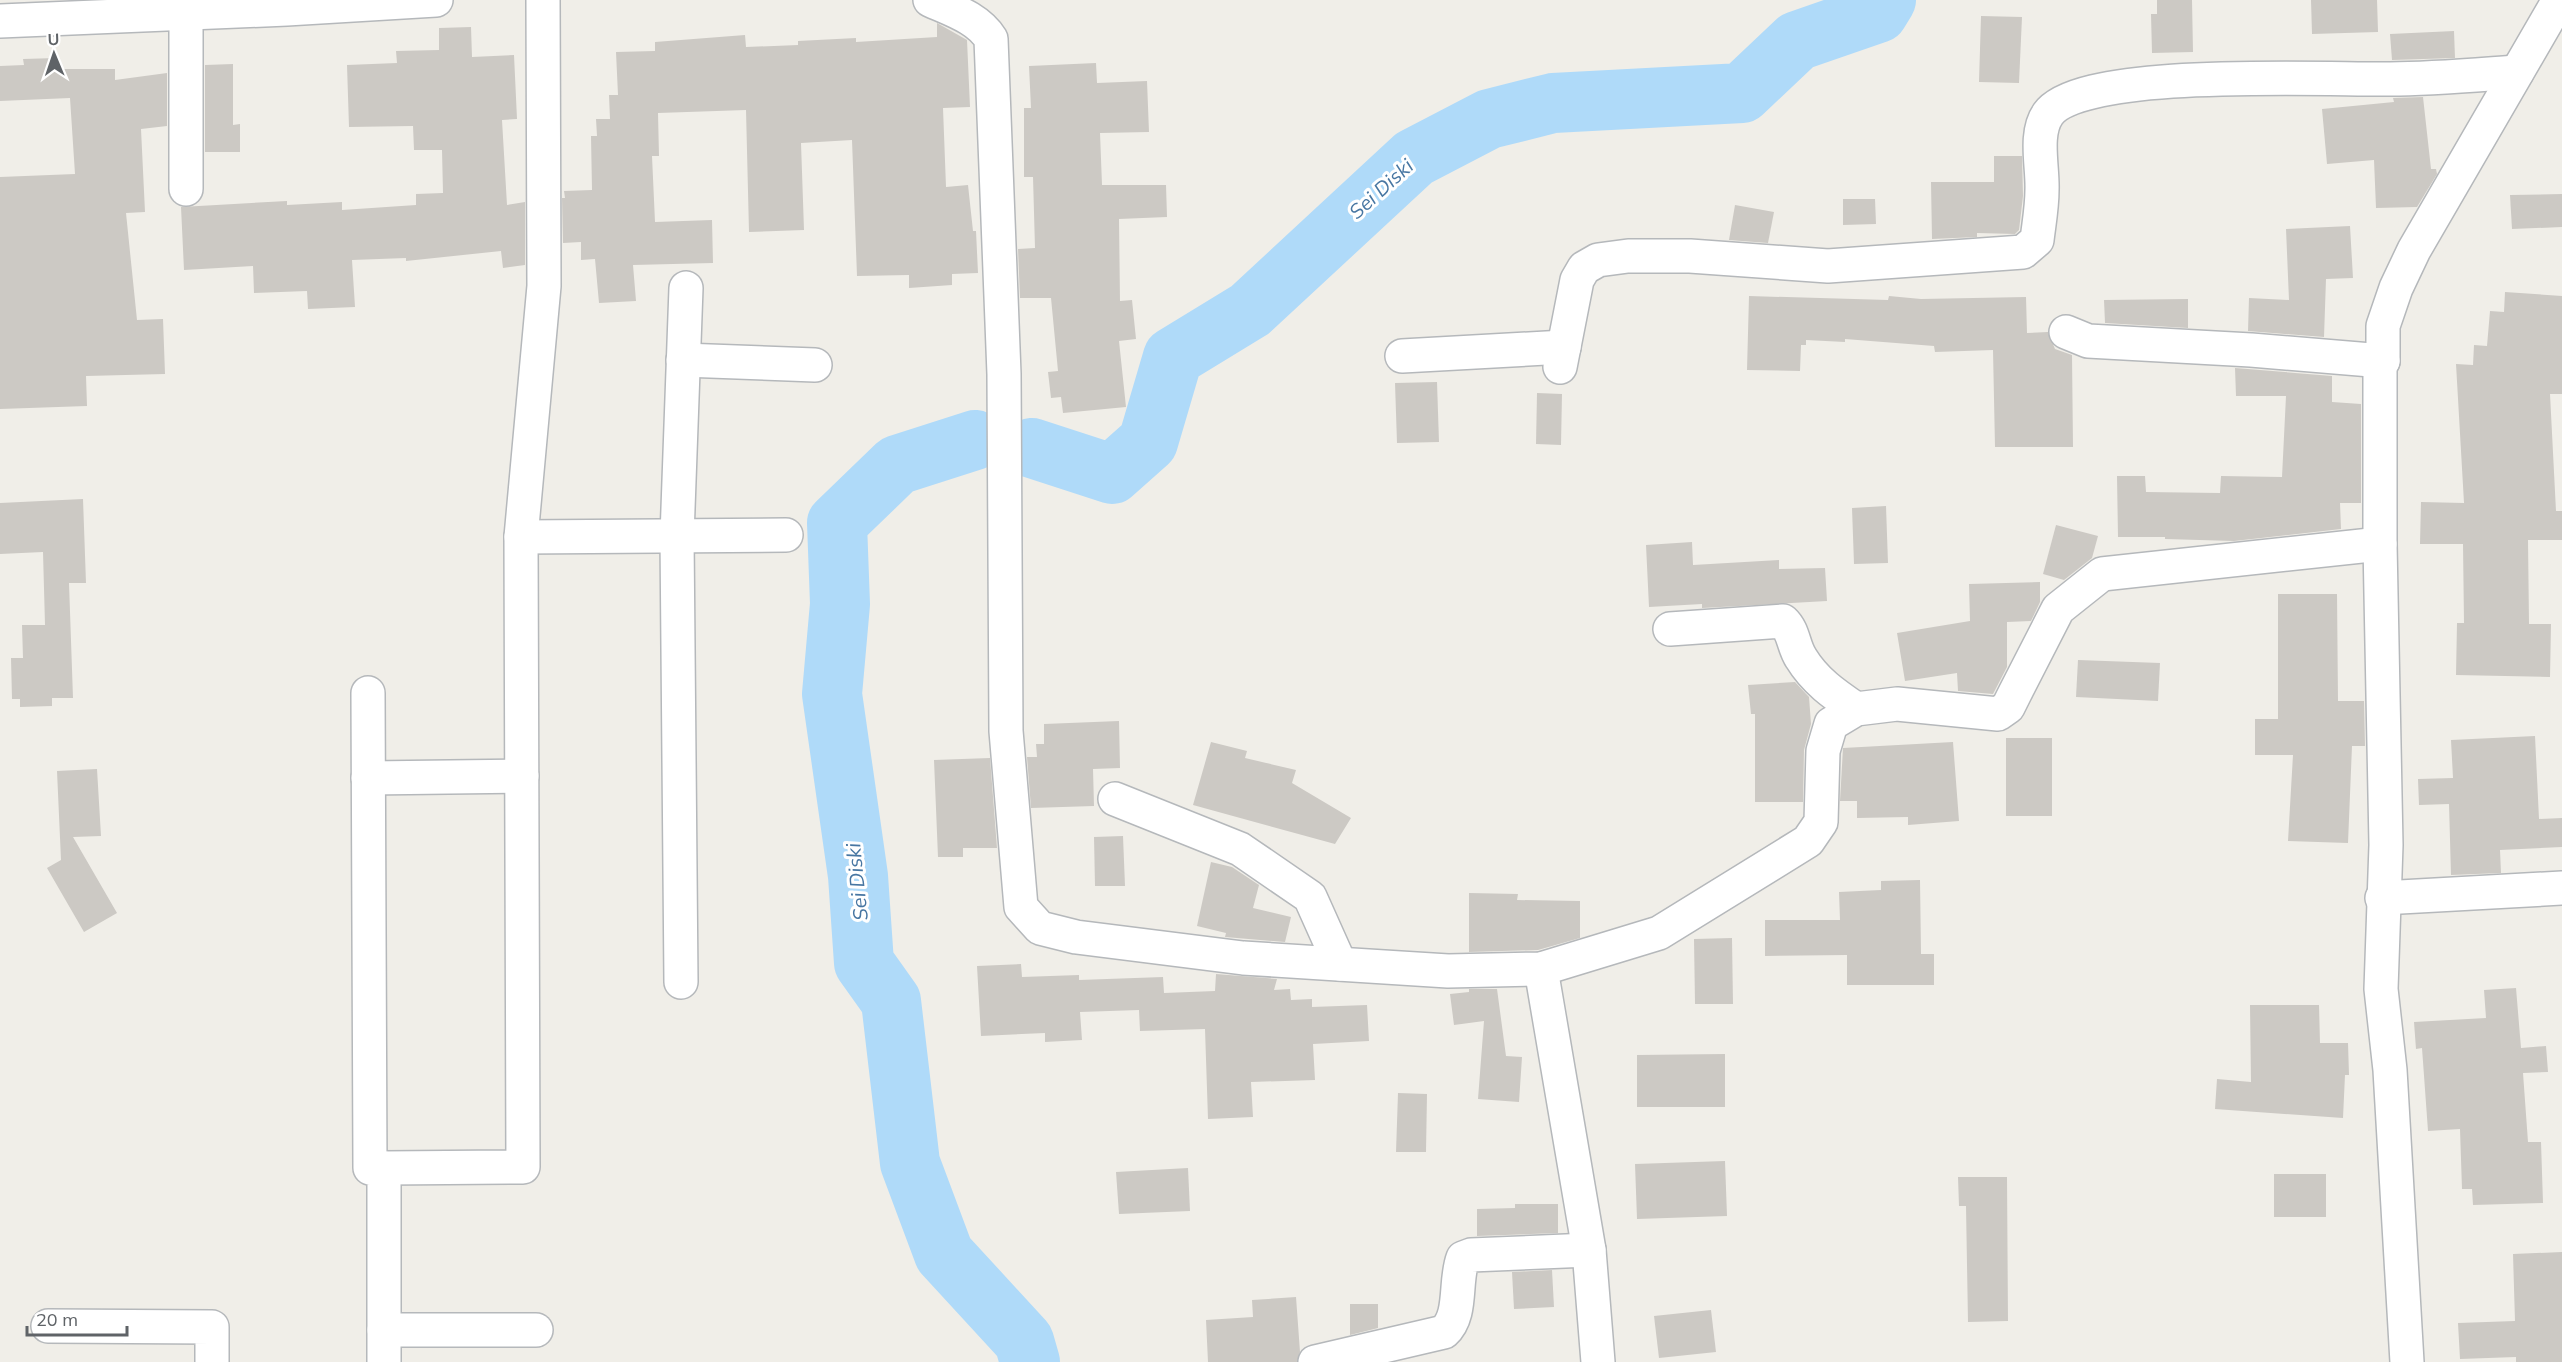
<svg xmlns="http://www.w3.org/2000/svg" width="2562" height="1362" font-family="Mulish,sans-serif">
  <rect width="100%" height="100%" fill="#f0eee8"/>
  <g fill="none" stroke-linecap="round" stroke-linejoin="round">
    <g stroke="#afdaf9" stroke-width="60">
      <path d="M 975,440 L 897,465 L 837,523 L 840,604 L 832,694 L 858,876 L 864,963 L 891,1001 L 910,1163 L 944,1254 L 1024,1341 L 1030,1362"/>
      <path d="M 1032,448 L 1112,474 L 1148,442 L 1173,357 L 1250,310 L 1414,158 L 1489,119 L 1553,103 L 1742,93 L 1797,41 L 1878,13 L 1886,0"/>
    </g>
  </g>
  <g fill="#ccc9c4">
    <path d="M 2157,0 L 2192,0 L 2193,52 L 2152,53 L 2151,14 L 2157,14 Z"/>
    <path d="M 2311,0 L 2377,0 L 2378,32 L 2312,34 Z"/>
    <path d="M 1981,16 L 2022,17 L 2019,83 L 1979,82 Z"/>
    <path d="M 937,23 L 967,40 L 970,107 L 943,108 L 946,187 L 968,185 L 973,231 L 976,231 L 978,273 L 952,274 L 952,285 L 909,288 L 909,275 L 857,276 L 852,140 L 801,143 L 804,230 L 749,232 L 746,110 L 658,113 L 659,156 L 652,156 L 655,222 L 712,220 L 713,263 L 633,265 L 636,301 L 599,303 L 595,259 L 581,260 L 581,242 L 563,243 L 562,198 L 565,198 L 564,191 L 592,190 L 591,136 L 597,136 L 596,119 L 610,119 L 609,95 L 618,95 L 616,52 L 655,51 L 655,42 L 745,35 L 746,47 L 798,45 L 798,41 L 856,38 L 856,42 L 937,37 Z"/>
    <path d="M 471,27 L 472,57 L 514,55 L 517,119 L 502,120 L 507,205 L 525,202 L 525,265 L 503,268 L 501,251 L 406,261 L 406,258 L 352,260 L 355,307 L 308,309 L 307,291 L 254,293 L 253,266 L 184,270 L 181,207 L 287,201 L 287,205 L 342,202 L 342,210 L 416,205 L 416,194 L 443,193 L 442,150 L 414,150 L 413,126 L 349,127 L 347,65 L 397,63 L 396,51 L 439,50 L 439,28 Z"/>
    <path d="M 2454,31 L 2455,58 L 2392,60 L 2390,34 Z"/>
    <path d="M 56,58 L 57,69 L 115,69 L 115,80 L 167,73 L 167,126 L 141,129 L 145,212 L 126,213 L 137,320 L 163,319 L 165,374 L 86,376 L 87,406 L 0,409 L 0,177 L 75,174 L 70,98 L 0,101 L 0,66 L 24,65 L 23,59 Z"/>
    <path d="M 1096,63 L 1097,83 L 1147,81 L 1149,132 L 1100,133 L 1102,185 L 1166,185 L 1167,217 L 1119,219 L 1120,301 L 1132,300 L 1136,339 L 1119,341 L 1126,407 L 1063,413 L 1061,397 L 1051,398 L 1048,372 L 1058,371 L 1051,298 L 1020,298 L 1018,249 L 1035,248 L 1033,177 L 1024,177 L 1024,108 L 1031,108 L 1029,66 Z"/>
    <path d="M 233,64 L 233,125 L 240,124 L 240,152 L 205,152 L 205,65 Z"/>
    <path d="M 2423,97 L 2431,169 L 2436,169 L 2437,174 L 2417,207 L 2376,208 L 2374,160 L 2327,164 L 2322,109 L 2394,102 L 2393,98 Z"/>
    <path d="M 1994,156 L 2022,156 L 2023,196 L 2019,230 L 2015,234 L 1977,233 L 1977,237 L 1932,239 L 1931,182 L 1994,182 Z"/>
    <path d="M 2562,194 L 2562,227 L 2512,229 L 2510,195 Z"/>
    <path d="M 1843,199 L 1875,199 L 1876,224 L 1843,225 Z"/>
    <path d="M 1735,205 L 1774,212 L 1768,243 L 1729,240 Z"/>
    <path d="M 2350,226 L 2353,278 L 2326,279 L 2324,337 L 2248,331 L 2249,298 L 2289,300 L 2286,229 Z"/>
    <path d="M 2505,292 L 2562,296 L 2562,394 L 2550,394 L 2556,511 L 2562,511 L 2562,540 L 2528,540 L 2529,624 L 2551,624 L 2550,677 L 2456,675 L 2457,623 L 2464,623 L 2463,544 L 2420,544 L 2421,502 L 2464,503 L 2456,364 L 2473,365 L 2474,345 L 2487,346 L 2490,311 L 2504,312 Z"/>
    <path d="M 1749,296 L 1888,300 L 1889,296 L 1921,299 L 2026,297 L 2027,333 L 2048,332 L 2055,349 L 2072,355 L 2073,447 L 1995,447 L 1993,350 L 1935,352 L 1934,346 L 1845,339 L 1845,342 L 1806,340 L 1806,345 L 1801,345 L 1800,371 L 1747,370 Z"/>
    <path d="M 2188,299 L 2188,328 L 2105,323 L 2104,300 Z"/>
    <path d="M 2235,368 L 2332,376 L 2332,402 L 2361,404 L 2361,503 L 2340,503 L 2341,529 L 2234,541 L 2165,539 L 2165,537 L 2118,537 L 2117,476 L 2145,476 L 2146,492 L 2220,493 L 2221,476 L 2282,477 L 2286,396 L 2236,396 Z"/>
    <path d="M 1437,382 L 1439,442 L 1397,443 L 1395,383 Z"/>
    <path d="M 1537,393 L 1562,394 L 1561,445 L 1536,444 Z"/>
    <path d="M 83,499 L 86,583 L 69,583 L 73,698 L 52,698 L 52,706 L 20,707 L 20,699 L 12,699 L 11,658 L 23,658 L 22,625 L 45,625 L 43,552 L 0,554 L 0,503 Z"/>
    <path d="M 1886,506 L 1888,563 L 1854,564 L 1852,508 Z"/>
    <path d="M 2056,525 L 2098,536 L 2092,558 L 2064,580 L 2043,574 Z"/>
    <path d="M 1692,542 L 1693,565 L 1779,560 L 1779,569 L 1825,568 L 1827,601 L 1702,608 L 1702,604 L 1649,607 L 1646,545 Z"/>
    <path d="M 2040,582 L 2040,602 L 2031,621 L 2007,622 L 2007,667 L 1993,694 L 1958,691 L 1957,673 L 1905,681 L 1897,633 L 1970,621 L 1969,584 Z"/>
    <path d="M 2278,594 L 2337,594 L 2338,701 L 2364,701 L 2365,746 L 2352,746 L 2348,843 L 2288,841 L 2293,755 L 2255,755 L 2255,719 L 2278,719 Z"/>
    <path d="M 2078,660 L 2160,663 L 2158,701 L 2076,697 Z"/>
    <path d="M 1795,682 L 1809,697 L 1811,724 L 1804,750 L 1803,802 L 1755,802 L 1755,714 L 1751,714 L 1748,685 Z"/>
    <path d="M 1119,721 L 1120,768 L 1093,769 L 1094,806 L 1031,808 L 1027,757 L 1037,757 L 1036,744 L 1044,744 L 1044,724 Z"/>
    <path d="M 2535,736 L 2539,819 L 2562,818 L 2562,847 L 2500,850 L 2501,873 L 2451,875 L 2449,804 L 2419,805 L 2418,779 L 2453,778 L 2451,740 Z"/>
    <rect x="2006" y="738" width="46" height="78"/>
    <path d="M 1211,742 L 1247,751 L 1245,758 L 1296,770 L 1292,783 L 1351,818 L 1335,844 L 1193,805 Z"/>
    <path d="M 1953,742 L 1959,821 L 1908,825 L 1908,817 L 1857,818 L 1857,801 L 1840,801 L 1843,748 Z"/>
    <path d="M 990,758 L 997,848 L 963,848 L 963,857 L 938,857 L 934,760 Z"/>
    <path d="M 97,769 L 101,836 L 73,837 L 117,913 L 84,932 L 47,868 L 61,860 L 57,771 Z"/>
    <path d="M 1123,836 L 1125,886 L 1095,886 L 1094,837 Z"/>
    <path d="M 1211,862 L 1232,867 L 1259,885 L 1253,908 L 1291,917 L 1285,942 L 1225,937 L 1226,933 L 1197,926 Z"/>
    <path d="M 1920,880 L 1921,954 L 1934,954 L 1934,985 L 1847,985 L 1847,955 L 1765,956 L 1765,920 L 1840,920 L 1839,892 L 1881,890 L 1881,881 Z"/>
    <path d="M 1469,893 L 1518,894 L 1517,900 L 1580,901 L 1580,938 L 1538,950 L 1469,952 Z"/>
    <path d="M 1732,938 L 1733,1004 L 1695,1004 L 1694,939 Z"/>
    <path d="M 1021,964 L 1022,977 L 1079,975 L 1079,980 L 1163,977 L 1164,993 L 1215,991 L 1216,974 L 1277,979 L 1274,990 L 1290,989 L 1291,1000 L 1312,999 L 1312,1007 L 1367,1005 L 1369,1041 L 1313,1044 L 1315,1080 L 1251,1082 L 1253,1117 L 1208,1119 L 1205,1029 L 1140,1031 L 1139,1010 L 1080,1012 L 1082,1040 L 1045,1042 L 1045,1033 L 981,1036 L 977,966 Z"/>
    <path d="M 2516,988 L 2521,1048 L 2546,1046 L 2548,1072 L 2523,1073 L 2528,1142 L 2541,1142 L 2543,1203 L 2473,1205 L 2472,1189 L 2462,1189 L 2460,1129 L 2428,1131 L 2422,1048 L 2416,1049 L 2414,1022 L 2486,1018 L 2484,990 Z"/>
    <path d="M 1469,989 L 1497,989 L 1506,1056 L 1522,1057 L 1519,1102 L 1478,1099 L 1484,1021 L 1454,1025 L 1450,994 L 1469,992 Z"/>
    <path d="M 2250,1005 L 2319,1005 L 2320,1043 L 2348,1043 L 2349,1075 L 2345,1075 L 2343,1118 L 2215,1109 L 2217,1079 L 2251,1082 Z"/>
    <path d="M 1725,1054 L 1725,1107 L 1637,1107 L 1637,1055 Z"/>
    <path d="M 1398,1093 L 1427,1094 L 1426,1152 L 1396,1152 Z"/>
    <path d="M 1725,1161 L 1727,1216 L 1637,1219 L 1635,1164 Z"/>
    <path d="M 1188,1168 L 1190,1211 L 1119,1214 L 1116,1172 Z"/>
    <rect x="2274" y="1174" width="52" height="43"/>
    <path d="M 1958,1177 L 2007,1177 L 2008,1321 L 1968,1322 L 1966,1206 L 1959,1206 Z"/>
    <path d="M 1515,1204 L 1558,1204 L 1558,1233 L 1477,1236 L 1477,1209 L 1515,1208 Z"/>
    <path d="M 2562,1252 L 2562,1362 L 2516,1362 L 2516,1357 L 2460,1359 L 2458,1323 L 2515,1321 L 2513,1254 Z"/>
    <path d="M 1552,1270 L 1554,1307 L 1514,1309 L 1512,1272 Z"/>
    <path d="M 1296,1297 L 1300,1352 L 1297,1362 L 1208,1362 L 1206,1320 L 1253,1317 L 1252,1300 Z"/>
    <path d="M 1350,1304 L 1378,1304 L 1378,1328 L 1350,1335 Z"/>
    <path d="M 1711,1310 L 1716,1352 L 1659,1358 L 1654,1316 Z"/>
  </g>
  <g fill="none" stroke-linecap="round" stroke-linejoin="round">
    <g stroke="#b5b8bb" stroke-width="36">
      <g id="minor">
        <path d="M 930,0 C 952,10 978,18 991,39 L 1004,374 L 1006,731 L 1021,907 L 1040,928 L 1076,937 L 1243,958 L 1448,971 L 1541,969 L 1659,933 L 1808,841 L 1821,822 L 1823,751 L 1831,724 L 1856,709 L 1897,704 L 1998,714 L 2008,707 L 2015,693 L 2058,609 L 2102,574 L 2380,544"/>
        <path d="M 0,21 L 287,9 L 436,0"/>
        <path d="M 186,189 L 186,14"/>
        <path d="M 2066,332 L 2088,341 L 2251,350 L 2383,361"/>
        <path d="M 1402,356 L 1564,347"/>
        <path d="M 683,360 L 815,365"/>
        <path d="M 1560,367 L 1577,280 L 1584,268 L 1598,260 L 1628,256 L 1690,256 L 1828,266 L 2023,252 L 2037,240 C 2039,223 2042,207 2042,190 C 2043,167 2034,134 2048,114 C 2081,67 2329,80 2390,79 C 2432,79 2475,75 2517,72"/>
        <path d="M 521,537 L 786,535"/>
        <path d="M 1670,629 L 1783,621 C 1794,631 1793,646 1801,658 C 1815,681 1834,694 1856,709"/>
        <path d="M 368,693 L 370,1168 L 384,1168 L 384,1362"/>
        <path d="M 368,778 L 522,776"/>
        <path d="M 1115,799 L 1240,849 L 1310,897 L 1340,964"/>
        <path d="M 2382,898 L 2562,888"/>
        <path d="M 1541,969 L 1589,1250 L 1598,1362"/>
        <path d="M 681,982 L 677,536 L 686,288"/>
        <path d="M 384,1168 L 523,1167 L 521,537 L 544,286 L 543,0"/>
        <path d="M 48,1326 L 212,1327 L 212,1362"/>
        <path d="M 384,1330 L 536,1330"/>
        <path d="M 1315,1362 L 1444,1332 C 1463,1315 1454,1281 1463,1258 L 1471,1255 L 1589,1250"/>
        <path d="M 2407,1362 L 2390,1070 L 2381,989 L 2386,845 L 2380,544 L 2380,361 L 2383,361 L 2383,326 L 2396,288 L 2414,250 L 2559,0"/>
      </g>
    </g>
    <use href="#minor" stroke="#fff" stroke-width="33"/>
  </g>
  <g text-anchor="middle" stroke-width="6" stroke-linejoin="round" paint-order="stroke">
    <g font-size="20" font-style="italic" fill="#4776a2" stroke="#fff">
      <text transform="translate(1381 189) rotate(-42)" y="7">Sei Diski</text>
      <text transform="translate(857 882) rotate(-96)" y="7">Sei Diski</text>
    </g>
  </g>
  <g transform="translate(54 54) rotate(358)" stroke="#ffffff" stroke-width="4.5" paint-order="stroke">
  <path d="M0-4.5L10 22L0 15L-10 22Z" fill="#5f6367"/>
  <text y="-9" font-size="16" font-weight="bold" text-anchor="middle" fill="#5f6367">U</text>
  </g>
  <path d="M27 1326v9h100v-9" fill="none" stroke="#5f6367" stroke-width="3"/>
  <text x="36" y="1326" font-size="18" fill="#5f6367" stroke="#ffffff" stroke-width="4.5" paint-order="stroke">20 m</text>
</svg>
